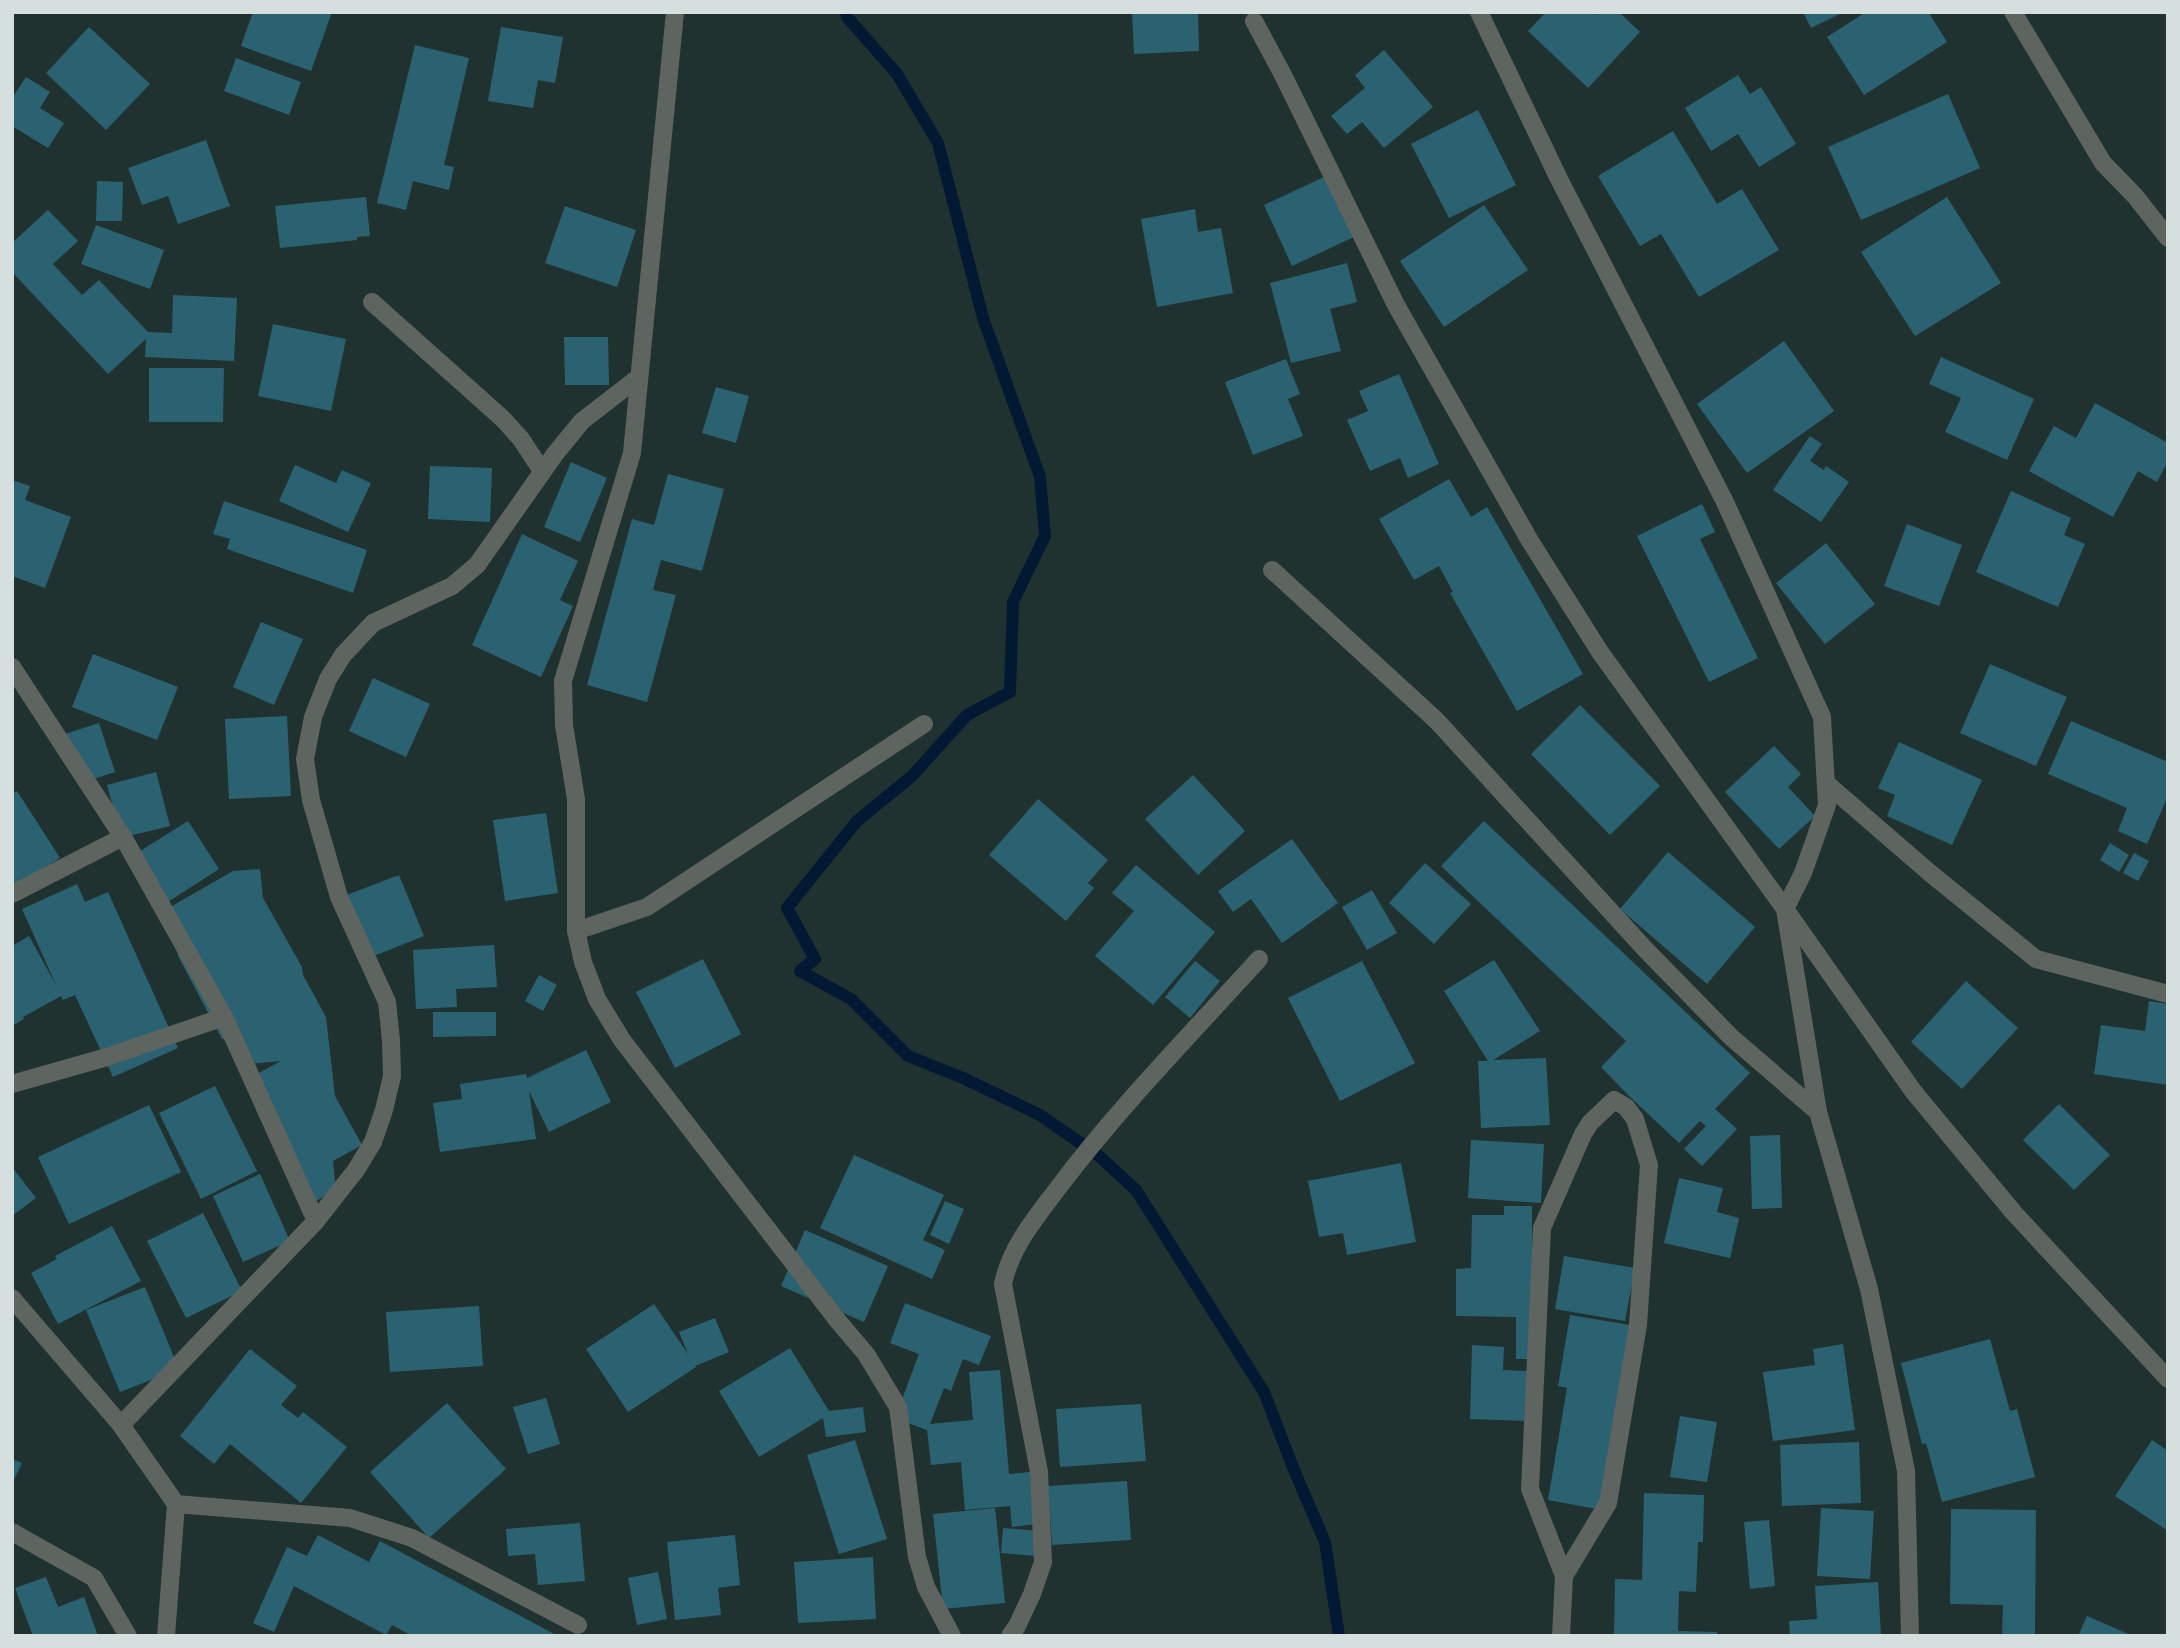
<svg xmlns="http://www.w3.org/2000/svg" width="2180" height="1648" font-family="'Varela Round',sans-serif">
  <rect width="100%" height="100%" fill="#20322f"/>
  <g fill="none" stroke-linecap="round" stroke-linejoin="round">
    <path stroke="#021833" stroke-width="12" d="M 846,12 L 847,17 L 897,74 L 938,143 L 983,318 L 1040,477 L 1045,536 L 1013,602 L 1010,692 L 967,715 L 912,776 L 857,821 L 787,908 L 815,959 L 800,971 L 851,999 L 908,1056 L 963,1078 L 1040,1115 L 1099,1156 L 1136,1190 L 1264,1392 L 1294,1470 L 1325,1542 L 1339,1636"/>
  </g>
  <g fill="#2b6271">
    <path d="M 253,12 L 332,12 L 311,71 L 241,46 Z"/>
    <path d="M 1132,12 L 1198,12 L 1199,51 L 1134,54 Z"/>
    <path d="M 1546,12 L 1592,12 L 1595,15 L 1597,12 L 1619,12 L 1640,32 L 1588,88 L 1528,31 Z"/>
    <path d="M 1803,12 L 1844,12 L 1811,28 Z"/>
    <path d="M 1866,12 L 1929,13 L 1947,42 L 1864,95 L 1827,37 Z"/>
    <path d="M 89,27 L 150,84 L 106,130 L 46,73 Z"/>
    <path d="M 501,27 L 563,37 L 555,83 L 538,80 L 533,108 L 488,101 Z"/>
    <path d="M 415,45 L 469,58 L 444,165 L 454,167 L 449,190 L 413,181 L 406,210 L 377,203 Z"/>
    <path d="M 1384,50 L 1433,107 L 1384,148 L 1362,122 L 1347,134 L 1331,116 L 1365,88 L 1355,75 Z"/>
    <path d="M 236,58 L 301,82 L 289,115 L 224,91 Z"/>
    <path d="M 1738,75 L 1750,94 L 1761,87 L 1796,144 L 1759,167 L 1738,134 L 1711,151 L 1685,108 Z"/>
    <path d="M 26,77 L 50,92 L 40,108 L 64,123 L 48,148 L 12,126 L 12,98 Z"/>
    <path d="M 1948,94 L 1980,168 L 1861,220 L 1828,147 Z"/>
    <path d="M 1478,110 L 1516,185 L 1449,218 L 1411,144 Z"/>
    <path d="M 1673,131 L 1717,204 L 1742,189 L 1779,250 L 1699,297 L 1661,234 L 1640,246 L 1598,176 Z"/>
    <path d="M 206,140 L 230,206 L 178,224 L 168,196 L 142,205 L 128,168 Z"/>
    <path d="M 1326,176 L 1354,237 L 1292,266 L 1264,205 Z"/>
    <path d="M 97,181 L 123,182 L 122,221 L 96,221 Z"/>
    <path d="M 366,197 L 370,236 L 357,237 L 357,240 L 280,248 L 275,206 Z"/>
    <path d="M 1947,197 L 2001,283 L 1915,336 L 1861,252 Z"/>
    <path d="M 1484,205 L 1528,270 L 1444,327 L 1400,261 Z"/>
    <path d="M 565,206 L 636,230 L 617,287 L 545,263 Z"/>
    <path d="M 1195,209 L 1198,232 L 1221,228 L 1233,293 L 1157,307 L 1141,219 Z"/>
    <path d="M 48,210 L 78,241 L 53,264 L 82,295 L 99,280 L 148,332 L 172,333 L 173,295 L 237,298 L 234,361 L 145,357 L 146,339 L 108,374 L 12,272 L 12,243 Z"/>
    <path d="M 96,225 L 164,250 L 150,289 L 81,264 Z"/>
    <path d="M 1347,263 L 1357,302 L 1330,309 L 1341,351 L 1291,363 L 1270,283 Z"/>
    <path d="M 273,324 L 346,339 L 331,411 L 258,396 Z"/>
    <path d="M 564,337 L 608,337 L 609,385 L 565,385 Z"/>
    <path d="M 1784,341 L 1834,411 L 1747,473 L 1697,404 Z"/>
    <path d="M 1941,357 L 2034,399 L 2007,460 L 1945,432 L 1961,398 L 1929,384 Z"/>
    <path d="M 1286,359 L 1300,394 L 1288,399 L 1303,436 L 1253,455 L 1225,382 Z"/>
    <path d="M 149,368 L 224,368 L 223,422 L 149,422 Z"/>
    <path d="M 1399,374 L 1439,464 L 1408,478 L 1400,458 L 1370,471 L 1347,420 L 1368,411 L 1359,391 Z"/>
    <path d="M 716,387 L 749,396 L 736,443 L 702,433 Z"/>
    <path d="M 2095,403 L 2168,443 L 2168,461 L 2157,482 L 2138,471 L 2113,517 L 2029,471 L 2054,426 L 2076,438 Z"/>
    <path d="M 1810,436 L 1822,444 L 1810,461 L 1824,470 L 1826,466 L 1849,482 L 1821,522 L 1773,490 Z"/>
    <path d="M 571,462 L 607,478 L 580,542 L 544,527 Z"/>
    <path d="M 295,465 L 336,483 L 342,470 L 371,483 L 348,532 L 279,501 Z"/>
    <path d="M 430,466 L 492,468 L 490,522 L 428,519 Z"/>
    <path d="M 668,474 L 724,489 L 702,571 L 661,560 L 653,590 L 676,595 L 647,702 L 587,685 L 632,519 L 654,525 Z"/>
    <path d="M 1449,479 L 1471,517 L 1487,507 L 1583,674 L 1517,711 L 1450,593 L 1453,592 L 1439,566 L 1414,580 L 1379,519 Z"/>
    <path d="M 12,480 L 30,486 L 25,500 L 71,517 L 45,588 L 12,576 Z"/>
    <path d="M 2011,491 L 2071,518 L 2064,535 L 2085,544 L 2058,607 L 1976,572 Z"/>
    <path d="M 224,501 L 367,550 L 353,593 L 227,549 L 230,539 L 213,534 Z"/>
    <path d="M 1702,504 L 1715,532 L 1700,539 L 1758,658 L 1709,682 L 1637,536 Z"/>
    <path d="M 1907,524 L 1962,545 L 1939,606 L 1884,586 Z"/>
    <path d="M 522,534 L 578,561 L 560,600 L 573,606 L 541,677 L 472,645 Z"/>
    <path d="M 1826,543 L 1875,604 L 1825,644 L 1776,583 Z"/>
    <path d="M 261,622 L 303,639 L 274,705 L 233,687 Z"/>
    <path d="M 93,654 L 178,687 L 157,740 L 72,707 Z"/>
    <path d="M 1990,664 L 2067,697 L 2036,766 L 1960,733 Z"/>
    <path d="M 373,678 L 430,704 L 406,757 L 349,731 Z"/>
    <path d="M 1580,705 L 1660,786 L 1610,835 L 1531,754 Z"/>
    <path d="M 287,716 L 291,796 L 229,799 L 225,719 Z"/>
    <path d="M 2071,721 L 2168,762 L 2168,796 L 2147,844 L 2118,831 L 2127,808 L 2048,774 Z"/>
    <path d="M 99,723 L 115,772 L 81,783 L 65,734 Z"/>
    <path d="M 1899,742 L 1982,780 L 1952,845 L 1887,816 L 1895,795 L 1878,788 Z"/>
    <path d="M 1774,746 L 1801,774 L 1788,787 L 1815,816 L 1779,849 L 1725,792 Z"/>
    <path d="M 156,772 L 170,826 L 121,838 L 107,785 Z"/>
    <path d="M 1193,775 L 1245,831 L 1198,875 L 1145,819 Z"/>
    <path d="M 17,791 L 60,858 L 12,888 L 12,794 Z"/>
    <path d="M 1038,799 L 1108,860 L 1088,883 L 1094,888 L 1066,921 L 989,855 Z"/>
    <path d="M 546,813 L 558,893 L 505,901 L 493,820 Z"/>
    <path d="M 188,821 L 219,869 L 157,909 L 126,860 Z"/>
    <path d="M 1484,821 L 1750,1073 L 1715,1109 L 1737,1129 L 1702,1166 L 1684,1149 L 1706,1126 L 1700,1121 L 1679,1143 L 1629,1096 L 1601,1067 L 1626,1041 L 1441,866 Z"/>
    <path d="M 1292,839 L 1338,903 L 1282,943 L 1251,899 L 1233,912 L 1218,891 Z"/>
    <path d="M 2110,843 L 2129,855 L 2119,872 L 2100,860 Z"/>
    <path d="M 1668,852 L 1755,927 L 1707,984 L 1620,909 Z"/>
    <path d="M 2134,853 L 2149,861 L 2138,881 L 2123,873 Z"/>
    <path d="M 1425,863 L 1471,904 L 1434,944 L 1389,903 Z"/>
    <path d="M 1136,865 L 1215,932 L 1153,1005 L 1095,956 L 1134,911 L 1112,893 Z"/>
    <path d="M 260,869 L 263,898 L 302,967 L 303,975 L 326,1017 L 335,1096 L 362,1145 L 333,1161 L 336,1190 L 314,1202 L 307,1203 L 259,1117 L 255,1075 L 281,1061 L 250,1064 L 236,1041 L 243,1037 L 222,1039 L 178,956 L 172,906 L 233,871 Z"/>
    <path d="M 399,875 L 424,936 L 369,958 L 344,896 Z"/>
    <path d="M 77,884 L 85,902 L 108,892 L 178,1048 L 113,1077 L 75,995 L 63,1000 L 61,996 L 23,1017 L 24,1019 L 12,1026 L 12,946 L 29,936 L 57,987 L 22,909 Z"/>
    <path d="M 1372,890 L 1397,933 L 1367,950 L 1342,907 Z"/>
    <path d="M 494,945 L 497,987 L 456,989 L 457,1007 L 416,1009 L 413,950 Z"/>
    <path d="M 703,959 L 741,1034 L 675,1068 L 636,992 Z"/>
    <path d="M 1494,960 L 1540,1031 L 1493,1060 L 1546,1058 L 1550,1125 L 1481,1128 L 1478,1061 L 1488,1061 L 1444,991 Z"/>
    <path d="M 1195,961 L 1220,981 L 1190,1018 L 1165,997 Z"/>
    <path d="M 1362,961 L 1415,1063 L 1340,1101 L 1288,998 Z"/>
    <path d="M 539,975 L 557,985 L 543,1011 L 525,1001 Z"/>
    <path d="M 1966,981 L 2018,1028 L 1962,1089 L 1911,1042 Z"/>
    <path d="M 2149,1001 L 2168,1004 L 2168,1085 L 2094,1074 L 2101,1025 L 2145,1031 Z"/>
    <path d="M 433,1012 L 496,1012 L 496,1036 L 433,1037 Z"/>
    <path d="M 586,1050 L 611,1102 L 549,1132 L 529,1091 L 536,1139 L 440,1152 L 433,1103 L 462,1099 L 460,1084 L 526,1074 L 527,1078 Z"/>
    <path d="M 215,1086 L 257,1171 L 201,1199 L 159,1113 Z"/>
    <path d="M 2059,1104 L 2110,1155 L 2074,1190 L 2023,1140 Z"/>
    <path d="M 149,1105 L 181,1172 L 69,1224 L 38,1157 Z"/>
    <path d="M 1780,1135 L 1782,1208 L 1752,1209 L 1750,1136 Z"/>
    <path d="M 1471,1140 L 1544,1144 L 1541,1203 L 1468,1198 Z"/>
    <path d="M 854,1155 L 944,1195 L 923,1240 L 945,1250 L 932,1279 L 820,1228 Z"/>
    <path d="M 1401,1163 L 1416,1242 L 1347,1255 L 1343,1233 L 1319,1237 L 1308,1181 Z"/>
    <path d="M 12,1167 L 36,1198 L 12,1216 Z"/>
    <path d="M 260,1174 L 290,1241 L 243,1262 L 213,1196 Z"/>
    <path d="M 1679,1178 L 1723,1188 L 1717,1212 L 1739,1218 L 1730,1258 L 1664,1243 Z"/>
    <path d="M 945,1201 L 964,1209 L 949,1244 L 930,1235 Z"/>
    <path d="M 1504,1206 L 1532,1206 L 1532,1359 L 1516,1359 L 1516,1317 L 1456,1316 L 1456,1269 L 1471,1268 L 1472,1215 L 1504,1215 Z"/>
    <path d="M 203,1213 L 242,1291 L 186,1318 L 147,1241 Z"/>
    <path d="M 112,1226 L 141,1281 L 58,1324 L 31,1273 L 57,1259 L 55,1256 Z"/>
    <path d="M 805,1230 L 888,1266 L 864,1322 L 781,1286 Z"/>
    <path d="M 1564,1256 L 1635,1268 L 1625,1321 L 1555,1309 Z"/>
    <path d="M 145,1287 L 179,1369 L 120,1392 L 86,1310 Z"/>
    <path d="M 905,1303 L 991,1336 L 979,1365 L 963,1359 L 951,1391 L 944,1388 L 930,1424 L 973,1420 L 969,1372 L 1000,1370 L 1009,1474 L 1030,1472 L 1036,1524 L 1012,1527 L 1010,1506 L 965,1510 L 961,1462 L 931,1465 L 927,1430 L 895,1418 L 919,1354 L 890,1343 Z"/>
    <path d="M 654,1304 L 688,1354 L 679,1332 L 715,1318 L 729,1352 L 695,1366 L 696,1367 L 628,1412 L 586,1349 Z"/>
    <path d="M 479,1306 L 483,1366 L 390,1372 L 386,1312 Z"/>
    <path d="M 1570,1315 L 1630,1325 L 1602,1510 L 1548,1500 L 1567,1388 L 1558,1386 Z"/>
    <path d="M 1990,1339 L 2010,1411 L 2017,1409 L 2035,1477 L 1942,1502 L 1926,1443 L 1922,1444 L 1901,1363 Z"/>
    <path d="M 1843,1344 L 1855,1430 L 1773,1441 L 1763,1372 L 1815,1365 L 1813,1349 Z"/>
    <path d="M 1472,1345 L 1504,1347 L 1503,1370 L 1528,1371 L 1527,1421 L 1470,1419 Z"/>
    <path d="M 790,1348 L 829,1411 L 863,1407 L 866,1432 L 826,1437 L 823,1418 L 759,1457 L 719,1391 Z"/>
    <path d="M 250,1349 L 297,1386 L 281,1405 L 298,1418 L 303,1412 L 347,1447 L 301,1503 L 230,1444 L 214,1464 L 180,1436 Z"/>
    <path d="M 546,1398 L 560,1444 L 528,1454 L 513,1407 Z"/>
    <path d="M 447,1403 L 506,1469 L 429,1538 L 370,1472 Z"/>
    <path d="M 1141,1404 L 1146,1461 L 1060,1467 L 1056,1409 Z"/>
    <path d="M 1680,1416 L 1717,1422 L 1707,1482 L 1670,1477 Z"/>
    <path d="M 855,1440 L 887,1539 L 839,1554 L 807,1455 Z"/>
    <path d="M 2152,1440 L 2168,1451 L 2168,1531 L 2115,1496 Z"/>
    <path d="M 1859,1442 L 1861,1503 L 1782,1506 L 1780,1445 Z"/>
    <path d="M 12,1459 L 22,1463 L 12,1484 Z"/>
    <path d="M 1127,1481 L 1131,1540 L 1052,1545 L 1048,1486 Z"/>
    <path d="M 1644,1493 L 1704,1495 L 1703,1542 L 1698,1542 L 1696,1592 L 1679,1591 L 1678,1631 L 1717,1632 L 1717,1636 L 1614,1636 L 1615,1579 L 1642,1580 Z"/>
    <path d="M 995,1508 L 1005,1603 L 943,1609 L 933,1514 Z"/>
    <path d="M 1821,1508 L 1874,1511 L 1870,1579 L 1817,1576 Z"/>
    <path d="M 1951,1509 L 2036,1510 L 2035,1636 L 2002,1636 L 2003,1605 L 1950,1604 Z"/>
    <path d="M 1769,1520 L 1775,1586 L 1750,1589 L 1744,1522 Z"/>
    <path d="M 580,1523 L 585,1581 L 538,1585 L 535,1554 L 508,1556 L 506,1529 Z"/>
    <path d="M 1003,1528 L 1038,1531 L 1036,1556 L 1001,1553 Z"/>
    <path d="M 318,1535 L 369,1562 L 380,1541 L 558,1636 L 412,1636 L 392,1625 L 386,1635 L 294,1586 L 274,1632 L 253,1623 L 287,1547 L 307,1556 Z"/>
    <path d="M 735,1535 L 740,1585 L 718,1588 L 721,1615 L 675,1620 L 667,1542 Z"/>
    <path d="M 873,1557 L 876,1619 L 798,1623 L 794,1562 Z"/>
    <path d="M 658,1572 L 667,1619 L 637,1625 L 628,1578 Z"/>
    <path d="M 46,1577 L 58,1607 L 84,1597 L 98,1636 L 33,1636 L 15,1588 Z"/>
    <path d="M 1878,1582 L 1881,1636 L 1790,1636 L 1789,1621 L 1817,1619 L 1815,1586 Z"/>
    <path d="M 2087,1616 L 2133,1636 L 2078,1636 Z"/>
  </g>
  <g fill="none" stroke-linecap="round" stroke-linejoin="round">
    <path stroke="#5e645f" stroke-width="18" d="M 1826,783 L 1930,873 L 2036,959 L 2168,994"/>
    <g stroke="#5e645f" stroke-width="18">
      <path d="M 675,12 L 632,453 L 563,681 L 564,725 L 576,799 L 576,931 L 583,962 L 597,999 L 622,1040 L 838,1321 L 866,1354 L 898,1407 L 917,1557 L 926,1587 L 952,1636"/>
      <path d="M 1479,12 L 1559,179 L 1725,502 L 1822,717 L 1827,805 L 1803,873 L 1785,909 L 1913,1091 L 2014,1213 L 2168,1379"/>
      <path d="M 2013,12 L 2103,163 L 2135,196 L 2168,238"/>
      <path d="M 1254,21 L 1282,73 L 1396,305 L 1530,541 L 1600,652 L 1785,909 L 1818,1112 L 1869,1289 L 1906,1471 L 1910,1636"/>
      <path d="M 372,302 L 503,419 L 521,439 L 542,471"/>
      <path d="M 1272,570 L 1437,721 L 1645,949 L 1731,1037 L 1818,1112"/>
      <path d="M 12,667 L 123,837 L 224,1017 L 316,1221 L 121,1425"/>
      <path d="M 12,894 L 123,837"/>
      <path d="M 576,931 L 647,907 L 924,724"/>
      <path d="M 12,1084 L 107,1057 L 224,1017"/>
      <path d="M 316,1221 L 356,1170 L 373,1142 L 384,1110 L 392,1076 L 391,1040 L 387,1002 L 339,897 L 311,800 L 305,759 L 313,717 L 328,679 L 343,655 L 373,623 L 452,586 L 477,565 L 555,454 L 582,421 L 639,377"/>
      <path d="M 12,1298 L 121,1425 L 176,1504 L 350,1518 L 412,1538 L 578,1625"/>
      <path d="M 12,1532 L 94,1578 L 128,1636"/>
      <path d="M 166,1636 L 176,1504"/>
      <path d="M 1010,1636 L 1017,1626 L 1032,1594 L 1043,1562 L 1039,1472 L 1003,1284 C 1011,1246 1035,1219 1058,1188 C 1119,1107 1191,1034 1259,959"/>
      <path d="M 1561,1636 L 1564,1576 L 1530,1489 L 1542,1228 L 1583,1134 L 1590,1123 L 1614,1100 L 1626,1107 L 1635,1119 L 1649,1165 L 1638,1325 L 1608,1503 L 1564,1576"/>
    </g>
  </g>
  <rect width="2180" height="1648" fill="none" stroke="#d5dfde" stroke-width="28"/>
</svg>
